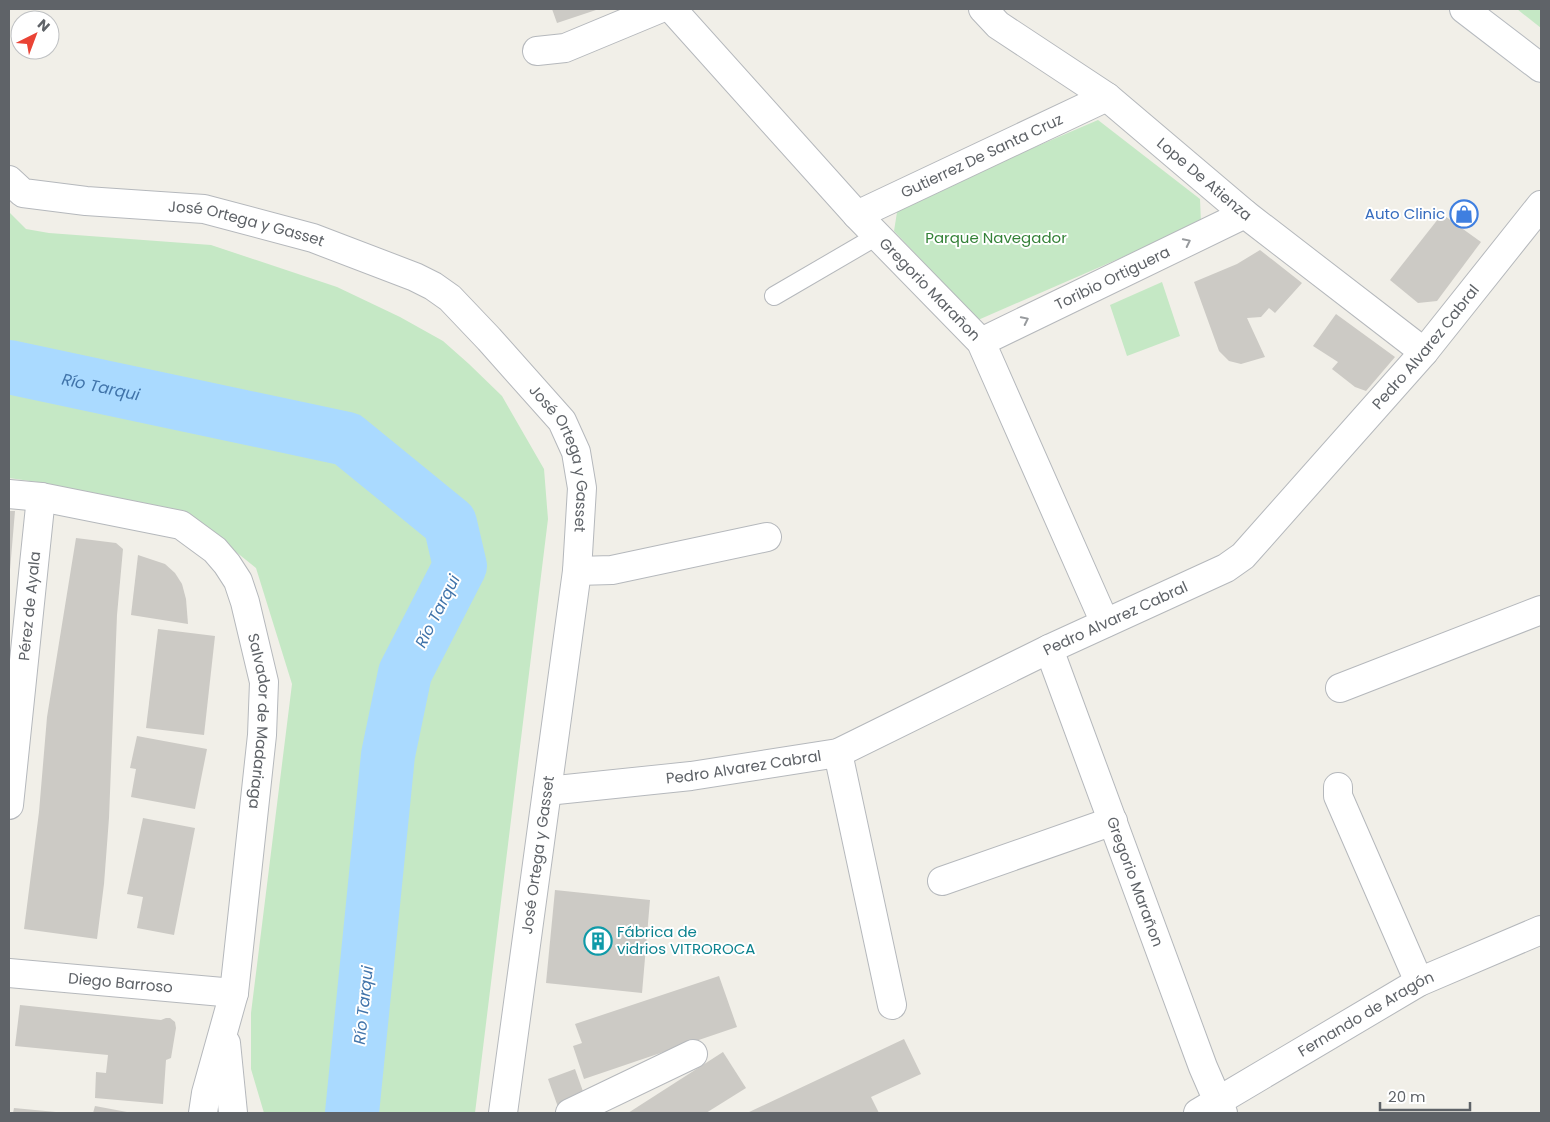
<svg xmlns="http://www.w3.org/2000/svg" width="1550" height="1122" font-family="Poppins,sans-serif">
  <rect width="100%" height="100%" fill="#f1efe8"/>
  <g fill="#c5e8c5">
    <path d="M 1517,9 L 1541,9 L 1541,28 Z"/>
    <path d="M 1098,120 L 1200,199 L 1201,223 L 978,320 L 894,231 L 898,206 Z"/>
    <path d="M 9,212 L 26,229 L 49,233 L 211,245 L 337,287 L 400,317 L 443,341 L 469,364 L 502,396 L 544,469 L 548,519 L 475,1113 L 264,1113 L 251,1069 L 251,1013 L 292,684 L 256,568 L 185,511 L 44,483 L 9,478 Z"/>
    <path d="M 1162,282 L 1180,336 L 1127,356 L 1110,305 Z"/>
  </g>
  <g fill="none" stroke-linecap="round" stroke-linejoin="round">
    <path stroke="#aadaff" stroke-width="54" id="s1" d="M 9,367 L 347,439 L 450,523 L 460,566 L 405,673 L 388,755 L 352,1113"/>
  </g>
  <g fill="#cccac5">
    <path d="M 552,9 L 599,9 L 557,23 Z"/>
    <path d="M 1442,214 L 1481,242 L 1437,301 L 1418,303 L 1390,280 Z"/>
    <path d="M 1260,250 L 1302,283 L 1275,313 L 1269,308 L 1261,317 L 1247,318 L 1265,357 L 1241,364 L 1229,361 L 1219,351 L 1194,282 L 1237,264 Z"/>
    <path d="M 1336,314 L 1395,357 L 1366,391 L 1355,387 L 1332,369 L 1338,362 L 1313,346 Z"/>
    <path d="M 9,511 L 15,511 L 10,570 L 9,570 Z"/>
    <path d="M 76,538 L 116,543 L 123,549 L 117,615 L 109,818 L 104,884 L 97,939 L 24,929 L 39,812 L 47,717 Z"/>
    <path d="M 138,555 L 165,564 L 175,573 L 182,584 L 186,599 L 188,624 L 131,615 Z"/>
    <path d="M 158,629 L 215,636 L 204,735 L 146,728 Z"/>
    <path d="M 137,736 L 207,749 L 195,809 L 131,797 L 136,769 L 130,768 Z"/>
    <path d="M 143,818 L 195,828 L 174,935 L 137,928 L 143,897 L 127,894 Z"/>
    <path d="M 555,890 L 650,900 L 642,993 L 546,983 Z"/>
    <path d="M 719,976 L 737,1027 L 584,1079 L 573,1046 L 582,1043 L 575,1024 Z"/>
    <path d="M 20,1005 L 161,1020 L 166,1018 L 170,1018 L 175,1022 L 176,1028 L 171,1058 L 166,1060 L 163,1104 L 95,1098 L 96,1072 L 106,1073 L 108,1055 L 15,1046 Z"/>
    <path d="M 904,1039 L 921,1074 L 871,1097 L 879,1113 L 747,1113 Z"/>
    <path d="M 723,1052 L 746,1088 L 706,1113 L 628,1113 Z"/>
    <path d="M 575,1069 L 585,1097 L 558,1107 L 548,1079 Z"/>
    <path d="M 95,1106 L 127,1112 L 127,1113 L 93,1113 Z"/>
    <path d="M 14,1108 L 56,1112 L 56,1113 L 13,1113 Z"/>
  </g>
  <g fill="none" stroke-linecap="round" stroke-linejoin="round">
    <g stroke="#b5b8bc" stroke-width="20">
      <path id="service" d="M 774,296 L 877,236"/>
    </g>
    <g stroke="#b5b8bc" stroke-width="30">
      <g id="minor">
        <path id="s2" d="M 672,9 L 857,215 L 981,342 L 1105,623"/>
        <path id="s3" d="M 983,9 L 998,25 L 1107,97 L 1245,214 L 1424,352"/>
        <path d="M 537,51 L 565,48 L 659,9"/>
        <path id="s4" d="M 9,180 L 23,193 L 86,201 L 204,209 L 313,238 L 415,277 L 433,286 L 450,298 L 489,339 L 562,421 L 576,452 L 582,488 L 577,571 L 503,1113"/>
        <path id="s5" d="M 857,215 L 1107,97"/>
        <path id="s6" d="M 981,342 L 1245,214"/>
        <path id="s7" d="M 9,494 L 41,497 L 181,525 L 215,550 L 227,564 L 238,581 L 245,602 L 264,682 L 262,735 L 234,993 L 206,1093 L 203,1113"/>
        <path d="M 577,571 L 612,570 L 767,537"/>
        <path id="s8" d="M 1049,649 L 1203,1067 L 1223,1113"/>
        <path d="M 1340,688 L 1541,610"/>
        <path d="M 838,753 L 892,1005"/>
        <path d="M 1338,787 L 1338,796 L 1419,982"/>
        <path id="s9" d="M 547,791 L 691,776 L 838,753 L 1049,649 L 1226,568 L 1243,556 L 1424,352 L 1541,205"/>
        <path id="s10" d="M 9,805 L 41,497"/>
        <path d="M 942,881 L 1113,821"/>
        <path id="s11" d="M 9,973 L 234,993"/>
        <path d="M 226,1043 L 233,1113"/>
        <path d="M 570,1113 L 693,1054"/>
        <path id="s12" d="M 1198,1113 L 1419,982 L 1541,930"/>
      </g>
    </g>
    <g stroke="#b6babf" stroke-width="30">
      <path id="secondary" d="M 1464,9 L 1541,68"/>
    </g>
    <use href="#service" stroke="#fff" stroke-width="18"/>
    <use href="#minor" stroke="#fff" stroke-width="28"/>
    <use href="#secondary" stroke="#fff" stroke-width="28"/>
  </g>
  <defs><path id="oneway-chevron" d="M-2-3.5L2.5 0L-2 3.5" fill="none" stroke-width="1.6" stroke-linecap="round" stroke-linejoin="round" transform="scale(1.25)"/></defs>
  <g stroke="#979a9d">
    <use href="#oneway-chevron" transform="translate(1187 242) rotate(-26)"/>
    <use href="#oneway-chevron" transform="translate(1025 320) rotate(-26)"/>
  </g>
  <defs>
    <g id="shop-ring" transform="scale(1.4375)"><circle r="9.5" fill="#fff" stroke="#3f7fe0" stroke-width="1.5"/><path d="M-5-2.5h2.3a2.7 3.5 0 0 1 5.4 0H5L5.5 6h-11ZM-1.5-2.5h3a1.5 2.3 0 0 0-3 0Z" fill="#3f7fe0"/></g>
    <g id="building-ring" transform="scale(1.4375)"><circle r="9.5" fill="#fff" stroke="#0f9aa8" stroke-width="1.5"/><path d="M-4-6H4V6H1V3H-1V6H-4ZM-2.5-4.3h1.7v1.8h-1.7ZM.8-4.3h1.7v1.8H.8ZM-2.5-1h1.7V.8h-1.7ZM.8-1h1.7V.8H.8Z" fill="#0f9aa8"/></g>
  </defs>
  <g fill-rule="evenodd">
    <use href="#shop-ring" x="1464" y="214"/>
    <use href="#building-ring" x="598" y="941"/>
  </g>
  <g text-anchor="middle" stroke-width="4" stroke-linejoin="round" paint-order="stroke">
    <g font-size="15" fill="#5f6368" stroke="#fff">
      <text dy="5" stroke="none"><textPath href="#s5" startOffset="138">Gutierrez De Santa Cruz</textPath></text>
      <text dy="5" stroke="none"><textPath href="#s3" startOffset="280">Lope De Atienza</textPath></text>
      <text dy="5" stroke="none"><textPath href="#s4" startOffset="245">José Ortega y Gasset</textPath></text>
      <text dy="5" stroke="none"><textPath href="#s6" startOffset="146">Toribio Ortiguera</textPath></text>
      <text dy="5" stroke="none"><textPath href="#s2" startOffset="381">Gregorio Marañon</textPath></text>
      <text dy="5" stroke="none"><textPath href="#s9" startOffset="1022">Pedro Alvarez Cabral</textPath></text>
      <text dy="5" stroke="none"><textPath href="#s4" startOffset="665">José Ortega y Gasset</textPath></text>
      <text dy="5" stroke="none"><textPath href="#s10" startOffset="200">Pérez de Ayala</textPath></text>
      <text dy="5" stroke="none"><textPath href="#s9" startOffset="602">Pedro Alvarez Cabral</textPath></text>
      <text dy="5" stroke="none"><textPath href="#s7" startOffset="399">Salvador de Madariaga</textPath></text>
      <text dy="5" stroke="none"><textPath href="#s9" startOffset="198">Pedro Alvarez Cabral</textPath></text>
      <text transform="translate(538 855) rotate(-82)" y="5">José Ortega y Gasset</text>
      <text dy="5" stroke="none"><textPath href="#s8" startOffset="248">Gregorio Marañon</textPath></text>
      <text dy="5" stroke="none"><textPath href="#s11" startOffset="112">Diego Barroso</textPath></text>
      <text dy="5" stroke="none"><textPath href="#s12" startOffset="195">Fernando de Aragón</textPath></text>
    </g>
    <g font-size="15" fill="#366cbe" stroke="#fff" text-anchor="end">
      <text x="1445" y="219">Auto Clinic</text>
    </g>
    <g font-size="15" fill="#348238" stroke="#fff">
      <text x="996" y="243">Parque Navegador</text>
    </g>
    <g font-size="15" fill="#0d838f" stroke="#fff" text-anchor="start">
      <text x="617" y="937">Fábrica de<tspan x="617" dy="17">vidrios VITROROCA</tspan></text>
    </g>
    <g font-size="16" font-style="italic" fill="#4174aa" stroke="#fff">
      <text dy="6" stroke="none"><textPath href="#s1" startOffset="94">Río Tarqui</textPath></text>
      <text transform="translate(437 611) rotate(-63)" y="6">Río Tarqui</text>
      <text transform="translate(363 1005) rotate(-84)" y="6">Río Tarqui</text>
    </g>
  </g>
  <rect width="1550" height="1122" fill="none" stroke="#5f6368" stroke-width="20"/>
  <g transform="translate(35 35) rotate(42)"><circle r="24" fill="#ffffff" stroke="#bfc1c3"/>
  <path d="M0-4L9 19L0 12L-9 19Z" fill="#ea4335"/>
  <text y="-8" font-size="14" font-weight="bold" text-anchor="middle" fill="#5f6368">N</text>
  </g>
  <path d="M1380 1102v8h90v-8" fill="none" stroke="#5f6368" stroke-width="2.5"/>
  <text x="1388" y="1102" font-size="15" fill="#5f6368" stroke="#ffffff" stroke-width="4" paint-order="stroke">20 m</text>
</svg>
